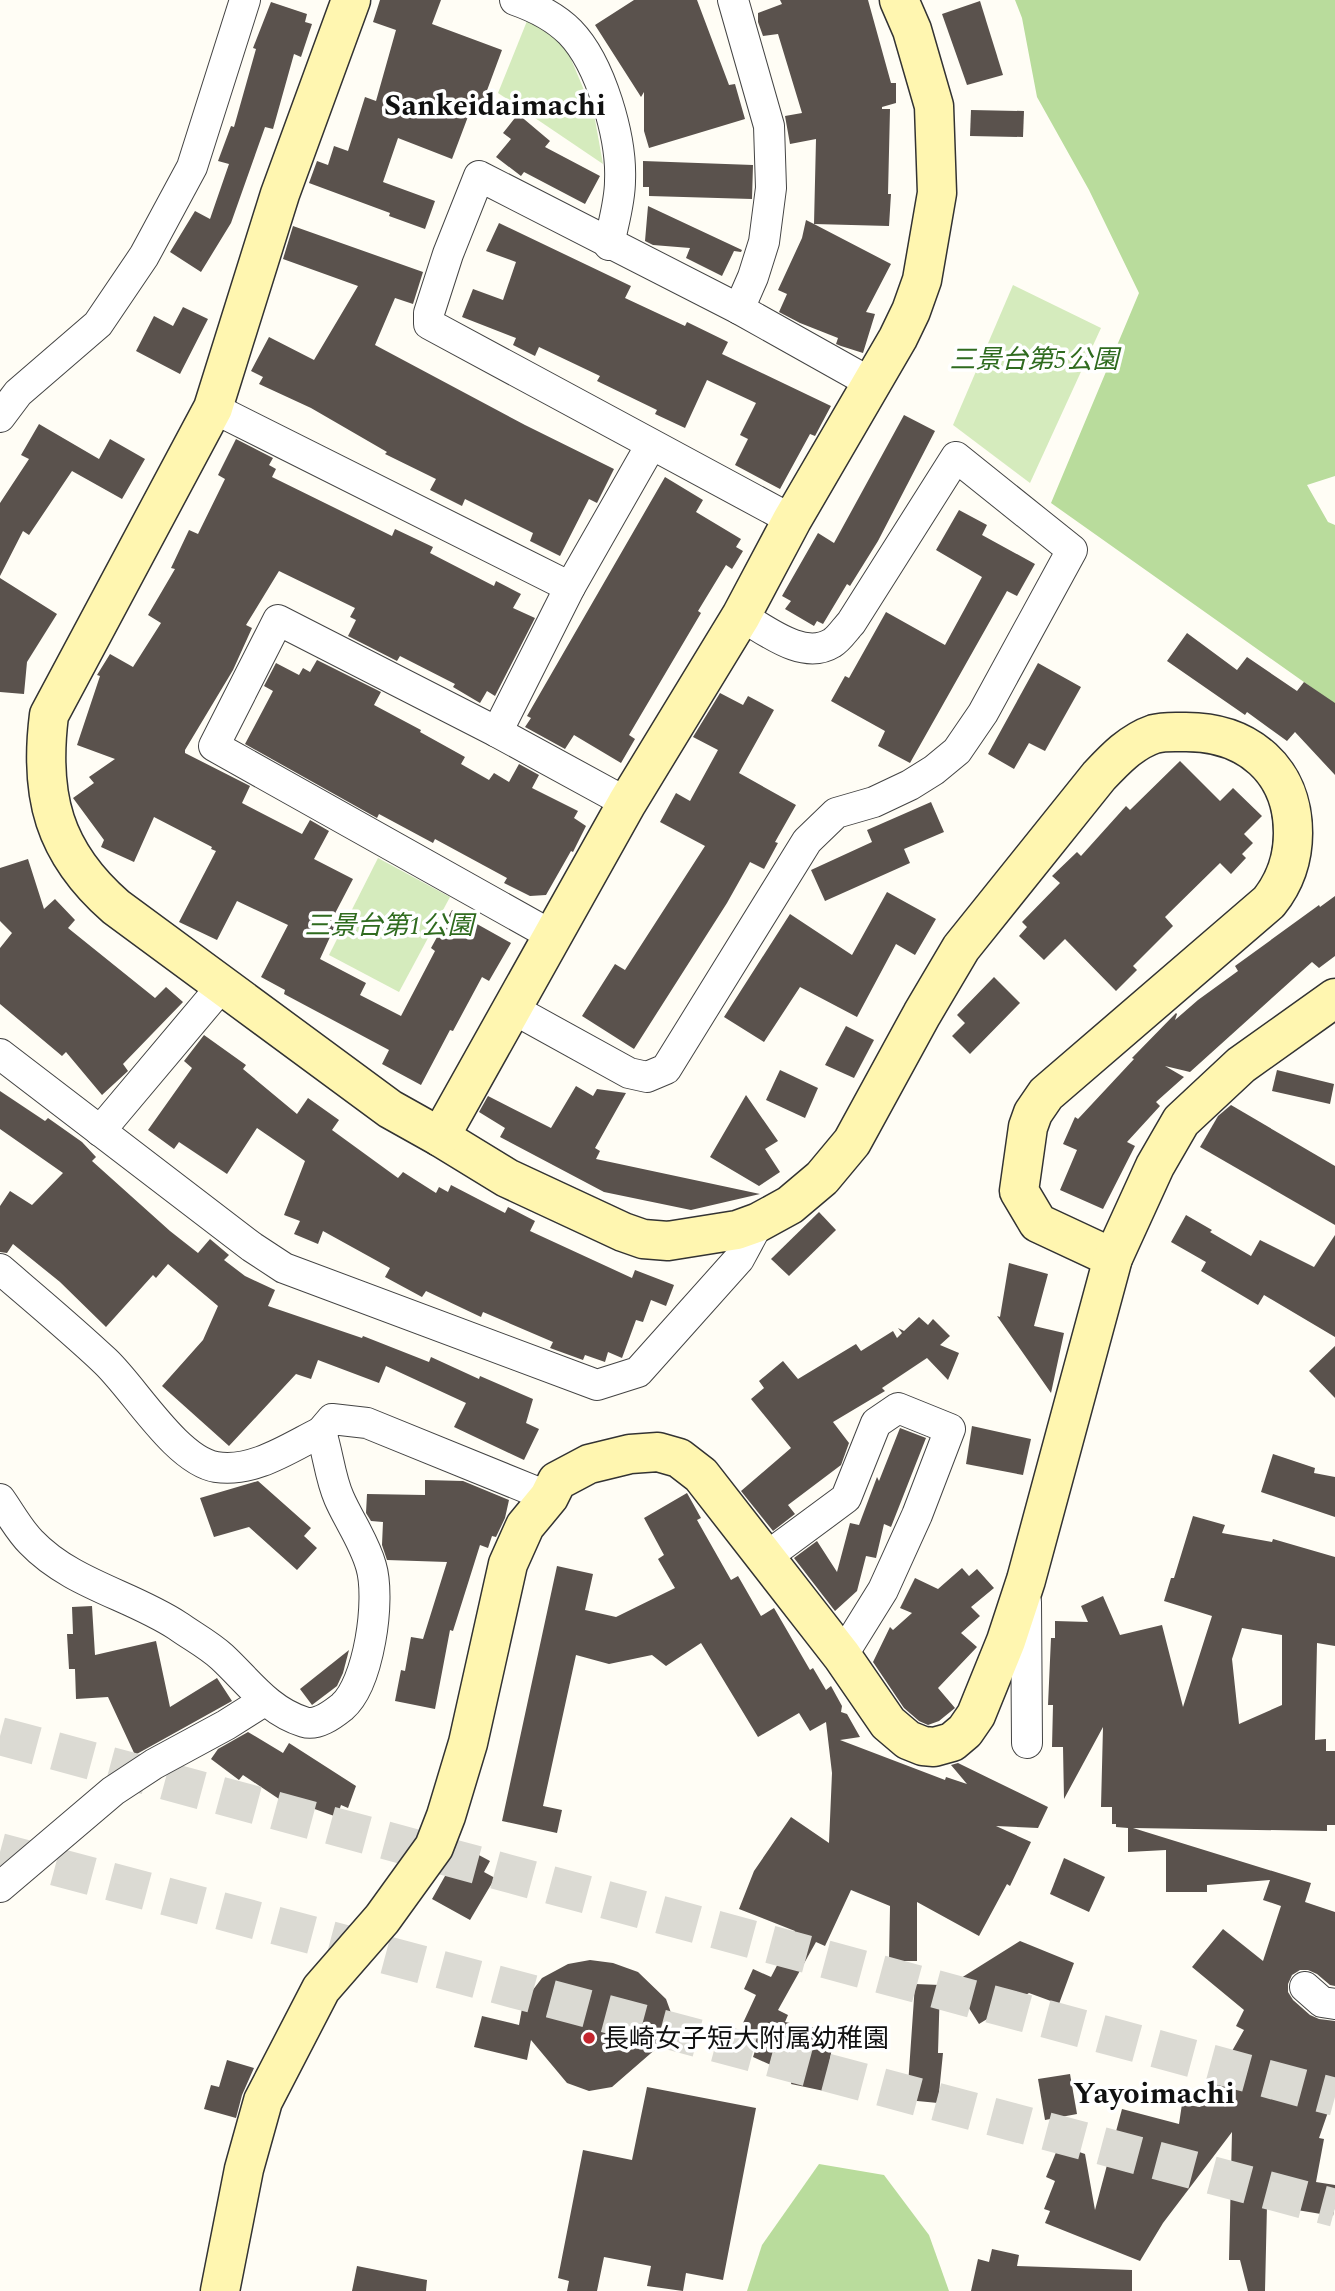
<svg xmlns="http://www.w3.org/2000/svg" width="1335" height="2291" font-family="Spectral,'Noto Sans JP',serif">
  <rect width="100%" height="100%" fill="#fffdf5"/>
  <g fill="#d5ebbd">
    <path d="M 527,21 L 548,32 L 562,43 L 571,59 L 594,114 L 603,164 L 498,93 Z"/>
    <path d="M 1013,285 L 1101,328 L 1030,483 L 953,425 Z"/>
    <path d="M 378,858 L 450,897 L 399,992 L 329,955 Z"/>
  </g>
  <g fill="#b9dc9c">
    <path d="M 1015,0 L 1335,0 L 1335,476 L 1307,485 L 1328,522 L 1335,525 L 1335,704 L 1051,503 L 1139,293 L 1089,190 L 1037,97 L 1022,18 Z"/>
    <path d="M 819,2164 L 884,2175 L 929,2235 L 949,2291 L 747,2291 L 762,2245 Z"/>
  </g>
  <g fill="#5a524d" fill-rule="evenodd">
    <path d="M 380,0 L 441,0 L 432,24 L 502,50 L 479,112 L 472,106 L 452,159 L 398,138 L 383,182 L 435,201 L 425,229 L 389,216 L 390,213 L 309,183 L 317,161 L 328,165 L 334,146 L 348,151 L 365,97 L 376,101 L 396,30 L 373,22 Z"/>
    <path d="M 634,0 L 697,0 L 729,85 L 735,84 L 745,119 L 649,148 L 644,131 L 644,92 L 641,97 L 595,25 Z"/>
    <path d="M 780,0 L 868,0 L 891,83 L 896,83 L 896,103 L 882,107 L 882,109 L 890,109 L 888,194 L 891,194 L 889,226 L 814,224 L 891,264 L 866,312 L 875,314 L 863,353 L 841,346 L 836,344 L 838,338 L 800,323 L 779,312 L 787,294 L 778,290 L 802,238 L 806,220 L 814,224 L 816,139 L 790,144 L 785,116 L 802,113 L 778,34 L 763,36 L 758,22 L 758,13 L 782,4 Z"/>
    <path d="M 980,1 L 1003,75 L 967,85 L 942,14 Z"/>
    <path d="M 271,2 L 307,14 L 305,22 L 312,24 L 301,57 L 294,54 L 273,129 L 265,127 L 231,223 L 201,272 L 170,252 L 195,211 L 210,219 L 229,164 L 218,161 L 231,126 L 234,127 L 256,49 L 253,48 Z"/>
    <path d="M 971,110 L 1024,111 L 1023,137 L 970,136 Z"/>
    <path d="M 518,114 L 550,141 L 545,147 L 600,176 L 585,204 L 524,172 L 521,176 L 496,157 L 511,139 L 503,133 Z"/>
    <path d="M 643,161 L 753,165 L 752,199 L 649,196 L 649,187 L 643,187 Z"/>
    <path d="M 648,206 L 742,250 L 741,252 L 734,251 L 722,276 L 686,258 L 690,248 L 653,245 L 645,241 Z"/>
    <path d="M 499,223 L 631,286 L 625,298 L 685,326 L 687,322 L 728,342 L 722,354 L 831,406 L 815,436 L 810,434 L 780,489 L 735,465 L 748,439 L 740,435 L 756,403 L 707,380 L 685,428 L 655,414 L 657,410 L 597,381 L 600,376 L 539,347 L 535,356 L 513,345 L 516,338 L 462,317 L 473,289 L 503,300 L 516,262 L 486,251 Z"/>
    <path d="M 293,226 L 423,272 L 413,304 L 395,298 L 375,345 L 525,425 L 614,469 L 597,503 L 589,499 L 560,556 L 530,541 L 533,533 L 465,499 L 462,506 L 430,490 L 436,479 L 385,454 L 387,452 L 311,408 L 259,384 L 263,377 L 251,371 L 269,337 L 314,360 L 358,286 L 283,259 Z"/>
    <path d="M 183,307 L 208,319 L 180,374 L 136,351 L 154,316 L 173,326 Z"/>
    <path d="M 904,415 L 935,431 L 878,541 L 850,586 L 847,584 L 823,624 L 817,621 L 814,626 L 785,609 L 791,601 L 782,596 L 818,533 L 834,543 Z"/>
    <path d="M 39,424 L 99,459 L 110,439 L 145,459 L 122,499 L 72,471 L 29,535 L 23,531 L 0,576 L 0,503 L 29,459 L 21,455 Z"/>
    <path d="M 236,439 L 273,458 L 269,465 L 276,469 L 272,477 L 392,536 L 395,529 L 433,547 L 430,553 L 494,586 L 496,581 L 521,594 L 513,608 L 535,618 L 495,696 L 487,691 L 480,703 L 453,687 L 455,684 L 400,656 L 397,661 L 348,636 L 356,620 L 350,617 L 355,608 L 279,571 L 246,625 L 252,628 L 233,670 L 185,750 L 185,753 L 250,786 L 242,803 L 302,834 L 310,820 L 329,831 L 314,859 L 353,879 L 330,923 L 335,926 L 320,959 L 366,983 L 360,995 L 401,1016 L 435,951 L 431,948 L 452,910 L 511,943 L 489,981 L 482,977 L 453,1031 L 450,1030 L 421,1085 L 382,1064 L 389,1050 L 284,994 L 285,990 L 261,977 L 288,925 L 237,901 L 217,940 L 179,922 L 216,851 L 211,849 L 212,847 L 154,817 L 134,862 L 101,847 L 104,840 L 73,798 L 94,783 L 89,777 L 115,759 L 77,745 L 100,676 L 97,675 L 110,654 L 133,667 L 161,623 L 148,615 L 175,569 L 171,568 L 189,530 L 198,534 L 225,479 L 218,475 Z"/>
    <path d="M 665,477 L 703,500 L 696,512 L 741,539 L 736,547 L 743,551 L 732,569 L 726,565 L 698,611 L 701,613 L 629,735 L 635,739 L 621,763 L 574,735 L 565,749 L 525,727 L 531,718 L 527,716 Z"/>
    <path d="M 959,510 L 987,525 L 982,535 L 1035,564 L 1017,596 L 1007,591 L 910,763 L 878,746 L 885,731 L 831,701 L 845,676 L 849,678 L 886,612 L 945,645 L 982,577 L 936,550 Z"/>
    <path d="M 0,578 L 57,614 L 27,662 L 24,694 L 0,692 Z"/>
    <path d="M 1187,633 L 1237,670 L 1247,657 L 1297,691 L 1304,682 L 1335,703 L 1335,775 L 1295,732 L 1287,741 L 1247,712 L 1245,715 L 1167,661 Z"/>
    <path d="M 317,660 L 381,692 L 374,705 L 421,730 L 420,732 L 465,757 L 461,764 L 489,780 L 494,773 L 509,782 L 519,764 L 539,775 L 532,788 L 578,811 L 574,818 L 586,826 L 573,852 L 571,851 L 546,895 L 530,896 L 504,883 L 507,878 L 435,839 L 433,843 L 379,814 L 377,818 L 245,744 L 273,691 L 264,686 L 276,663 L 299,675 L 303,668 L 310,672 Z"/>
    <path d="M 1038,663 L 1081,687 L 1045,751 L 1029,743 L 1014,769 L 988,754 Z"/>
    <path d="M 720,693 L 743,705 L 748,696 L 774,710 L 739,773 L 796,805 L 775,842 L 778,843 L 764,869 L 750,862 L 727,903 L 634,1049 L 582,1016 L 615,964 L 625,970 L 705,846 L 660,822 L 676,793 L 690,801 L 718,750 L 693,737 Z"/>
    <path d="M 1180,761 L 1220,801 L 1233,788 L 1262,816 L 1244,834 L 1253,843 L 1242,854 L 1246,858 L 1231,874 L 1220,863 L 1165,917 L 1173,926 L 1133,966 L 1137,970 L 1116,991 L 1065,939 L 1044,960 L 1019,936 L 1027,927 L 1022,922 L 1060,883 L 1052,876 L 1077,852 L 1081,856 L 1126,806 L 1130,810 Z"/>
    <path d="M 931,802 L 944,832 L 904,849 L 910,863 L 825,901 L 811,870 L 872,842 L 867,830 Z"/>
    <path d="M 28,859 L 44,909 L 55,899 L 75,920 L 68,928 L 155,998 L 166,987 L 183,1002 L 123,1064 L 128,1071 L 102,1095 L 66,1052 L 62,1056 L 0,1004 L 0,948 L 12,933 L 0,921 L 0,868 Z"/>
    <path d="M 887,892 L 936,919 L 915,955 L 896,944 L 857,1017 L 800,987 L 764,1042 L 724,1017 L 790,914 L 852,955 Z"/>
    <path d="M 1335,896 L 1335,956 L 1319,968 L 1312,962 L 1190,1072 L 1165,1066 L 1184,1077 L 1156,1102 L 1160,1106 L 1127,1142 L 1135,1146 L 1103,1209 L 1060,1190 L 1077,1150 L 1063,1144 L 1075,1117 L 1078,1119 L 1134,1059 L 1132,1058 L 1176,1013 L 1177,1014 L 1175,1020 L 1198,1000 L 1238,971 L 1235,966 L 1319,905 L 1320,907 Z"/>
    <path d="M 994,977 L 1020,1003 L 970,1054 L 952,1036 L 965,1023 L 957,1015 Z"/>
    <path d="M 846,1026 L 874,1040 L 854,1078 L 825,1065 Z"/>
    <path d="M 204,1035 L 246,1065 L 243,1069 L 297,1114 L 308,1098 L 339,1120 L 332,1130 L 398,1178 L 403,1172 L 436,1193 L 439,1187 L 448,1192 L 451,1185 L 505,1213 L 508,1207 L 535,1221 L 530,1231 L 632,1278 L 635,1270 L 674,1285 L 666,1306 L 651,1300 L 643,1322 L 636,1320 L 622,1358 L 608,1352 L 605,1362 L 585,1355 L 583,1360 L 550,1348 L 553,1342 L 483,1312 L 481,1317 L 426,1291 L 422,1297 L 385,1277 L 390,1268 L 323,1231 L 318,1244 L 294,1234 L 300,1221 L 284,1215 L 305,1161 L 257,1128 L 227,1174 L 179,1142 L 174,1149 L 148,1130 L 192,1068 L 184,1061 Z"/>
    <path d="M 780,1070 L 818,1088 L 805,1118 L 766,1100 Z"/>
    <path d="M 1277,1070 L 1334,1084 L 1330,1104 L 1272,1091 Z"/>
    <path d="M 576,1086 L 593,1096 L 597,1089 L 626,1093 L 595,1148 L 600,1151 L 596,1159 L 760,1194 L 691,1210 L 604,1192 L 500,1137 L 505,1128 L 479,1112 L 488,1096 L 551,1128 Z"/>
    <path d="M 0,1091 L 45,1121 L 48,1118 L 82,1142 L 96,1157 L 92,1161 L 170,1231 L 198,1253 L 210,1239 L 229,1255 L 224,1260 L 245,1276 L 275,1290 L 268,1306 L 362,1338 L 363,1336 L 429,1362 L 431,1357 L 479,1379 L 480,1376 L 533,1399 L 526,1423 L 539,1429 L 524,1460 L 454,1427 L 466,1403 L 386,1366 L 379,1383 L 318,1360 L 311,1379 L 296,1374 L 229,1446 L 162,1386 L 203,1340 L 218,1306 L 168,1264 L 156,1278 L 153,1275 L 106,1327 L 60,1282 L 13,1244 L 7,1253 L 0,1252 L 0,1206 L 10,1191 L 32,1205 L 63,1173 L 0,1129 Z"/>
    <path d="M 746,1095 L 778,1141 L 765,1149 L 780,1172 L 759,1186 L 710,1157 Z"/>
    <path d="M 1231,1105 L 1335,1166 L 1335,1225 L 1200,1147 L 1218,1116 Z"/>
    <path d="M 819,1212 L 836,1230 L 789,1276 L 771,1259 Z"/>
    <path d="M 1186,1215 L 1212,1230 L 1210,1232 L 1251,1256 L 1260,1240 L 1314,1267 L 1335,1235 L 1335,1337 L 1264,1295 L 1258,1305 L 1201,1271 L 1206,1262 L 1171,1242 Z"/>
    <path d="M 1009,1263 L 1048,1274 L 1034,1326 L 1064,1333 L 1051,1393 L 997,1316 L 1000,1317 Z"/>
    <path d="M 919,1317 L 928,1325 L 933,1319 L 950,1336 L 940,1345 L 959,1353 L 948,1380 L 927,1358 L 882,1388 L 885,1391 L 833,1422 L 849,1443 L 841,1465 L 788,1505 L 795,1514 L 773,1531 L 741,1491 L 791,1448 L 751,1399 L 764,1388 L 759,1381 L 783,1361 L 798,1379 L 856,1344 L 861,1351 L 893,1331 L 897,1338 L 902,1333 L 898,1328 L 904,1331 Z"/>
    <path d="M 1335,1346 L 1335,1398 L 1309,1371 Z"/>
    <path d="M 972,1426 L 1031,1439 L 1023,1475 L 966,1464 Z"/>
    <path d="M 900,1428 L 926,1438 L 891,1527 L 884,1524 L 876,1558 L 866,1556 L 857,1591 L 835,1611 L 794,1558 L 817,1541 L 837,1572 L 850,1523 L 859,1525 L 877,1477 L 879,1481 Z"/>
    <path d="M 1273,1454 L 1315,1468 L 1314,1473 L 1335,1477 L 1335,1517 L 1261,1492 Z"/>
    <path d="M 425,1480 L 463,1481 L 509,1500 L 505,1518 L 496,1537 L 492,1536 L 488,1548 L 480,1545 L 453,1631 L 450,1630 L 435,1709 L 395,1701 L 401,1670 L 405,1671 L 411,1637 L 423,1639 L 447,1562 L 387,1560 L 382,1545 L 383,1522 L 371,1521 L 366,1513 L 367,1494 L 425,1495 Z"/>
    <path d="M 258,1481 L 311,1528 L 304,1536 L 317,1548 L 297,1570 L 249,1527 L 214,1537 L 200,1498 Z"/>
    <path d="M 687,1493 L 701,1518 L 697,1520 L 731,1580 L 738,1576 L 761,1616 L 774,1608 L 810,1670 L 813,1668 L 826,1690 L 831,1686 L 842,1706 L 841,1712 L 847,1714 L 860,1737 L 840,1740 L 945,1780 L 946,1777 L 967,1784 L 951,1765 L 958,1763 L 1048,1807 L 1038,1828 L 996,1826 L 1031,1842 L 1010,1886 L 1007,1884 L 979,1936 L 917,1902 L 917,1961 L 889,1961 L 890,1906 L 851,1890 L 825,1946 L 816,1942 L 778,2010 L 788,2015 L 785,2022 L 835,2032 L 824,2091 L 791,2084 L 793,2075 L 753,2057 L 755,2051 L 741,2045 L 749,2025 L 743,2023 L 756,1995 L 744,1989 L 753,1969 L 771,1977 L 795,1931 L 739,1909 L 754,1871 L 791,1817 L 829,1843 L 832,1773 L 826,1722 L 810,1731 L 799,1713 L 758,1737 L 701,1643 L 666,1666 L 652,1655 L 609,1664 L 576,1655 L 543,1806 L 562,1810 L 557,1833 L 502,1821 L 557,1566 L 593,1574 L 585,1610 L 616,1617 L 675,1588 L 658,1559 L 664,1555 L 644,1518 Z"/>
    <path d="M 1193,1516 L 1225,1525 L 1222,1533 L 1272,1542 L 1273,1539 L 1335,1557 L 1335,1646 L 1317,1643 L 1315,1740 L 1326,1739 L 1326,1751 L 1335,1751 L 1335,1825 L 1327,1825 L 1327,1831 L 1133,1828 L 1311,1883 L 1305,1902 L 1335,1912 L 1335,1986 L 1330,1985 L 1317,1974 L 1308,1970 L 1300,1970 L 1292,1975 L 1288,1984 L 1288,1992 L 1293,2000 L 1310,2015 L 1319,2019 L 1335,2021 L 1335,2092 L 1319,2138 L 1324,2139 L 1316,2182 L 1335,2185 L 1335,2204 L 1333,2216 L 1267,2205 L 1265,2291 L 1248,2291 L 1240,2260 L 1229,2260 L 1232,2132 L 1163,2223 L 1140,2261 L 1045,2223 L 1050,2211 L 1044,2209 L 1055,2181 L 1046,2177 L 1059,2145 L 1085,2154 L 1095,2210 L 1122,2109 L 1179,2124 L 1182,2104 L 1200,2107 L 1244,2030 L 1236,2026 L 1244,2010 L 1192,1967 L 1223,1929 L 1263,1961 L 1281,1906 L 1263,1900 L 1270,1880 L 1207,1885 L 1207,1892 L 1166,1892 L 1166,1850 L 1128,1852 L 1128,1828 L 1116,1827 L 1116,1824 L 1112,1824 L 1112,1807 L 1101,1807 L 1103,1727 L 1064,1799 L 1063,1747 L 1052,1747 L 1053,1705 L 1048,1705 L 1051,1638 L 1055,1638 L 1055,1621 L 1088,1622 L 1081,1606 L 1103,1596 L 1120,1635 L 1162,1625 L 1183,1707 L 1212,1616 L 1164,1601 L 1171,1578 L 1174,1578 ZM 1242,1628 L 1282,1635 L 1282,1705 L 1239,1724 L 1232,1659 Z"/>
    <path d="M 962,1568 L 969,1576 L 977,1569 L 994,1588 L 971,1607 L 980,1616 L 961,1633 L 977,1647 L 938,1688 L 955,1708 L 939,1721 L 928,1725 L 919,1721 L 904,1708 L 873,1662 L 890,1627 L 893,1630 L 912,1613 L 900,1608 L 915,1578 L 938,1589 Z"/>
    <path d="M 92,1606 L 95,1655 L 156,1641 L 170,1707 L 217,1678 L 232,1701 L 135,1755 L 108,1697 L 76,1699 L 75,1669 L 69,1669 L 67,1634 L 73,1634 L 72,1607 Z"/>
    <path d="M 349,1650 L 343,1673 L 337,1686 L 312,1705 L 300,1689 Z"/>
    <path d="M 248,1732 L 283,1753 L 289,1743 L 356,1786 L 348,1808 L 341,1805 L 337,1817 L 295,1802 L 291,1807 L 243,1775 L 239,1780 L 211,1759 L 218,1749 Z"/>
    <path d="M 462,1846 L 490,1861 L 484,1872 L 495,1878 L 470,1920 L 432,1899 Z"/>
    <path d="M 1064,1858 L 1105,1877 L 1089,1912 L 1050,1894 Z"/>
    <path d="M 1020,1941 L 1074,1963 L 1059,2004 L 1029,1993 L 979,2024 L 953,1983 Z"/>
    <path d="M 590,1960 L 613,1963 L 638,1972 L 666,1999 L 674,2021 L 673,2034 L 612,2087 L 589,2091 L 567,2083 L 531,2040 L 527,2060 L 474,2047 L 482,2016 L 519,2025 L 523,2003 L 542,1978 L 568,1964 Z"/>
    <path d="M 915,1984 L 940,1985 L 938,2053 L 943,2053 L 938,2103 L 907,2100 Z"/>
    <path d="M 227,2060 L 254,2068 L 242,2095 L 236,2118 L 204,2109 L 211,2085 L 219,2087 Z"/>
    <path d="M 1070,2074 L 1077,2114 L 1045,2120 L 1038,2079 Z"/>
    <path d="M 647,2087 L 756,2108 L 723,2280 L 686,2273 L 683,2291 L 647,2286 L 651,2266 L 604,2257 L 597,2291 L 567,2291 L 569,2281 L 558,2278 L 583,2150 L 632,2160 Z"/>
    <path d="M 992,2249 L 1019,2255 L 1017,2266 L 1132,2270 L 1132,2291 L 971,2291 L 978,2259 L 989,2262 Z"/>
    <path d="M 357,2266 L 427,2280 L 426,2291 L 352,2291 Z"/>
  </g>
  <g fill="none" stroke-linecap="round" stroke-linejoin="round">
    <g stroke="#dbdad3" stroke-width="38" stroke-dasharray="38 19" stroke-linecap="butt">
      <path d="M 0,1736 L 1335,2097"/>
      <path d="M 0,1852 L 1335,2208"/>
    </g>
    <g stroke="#444" stroke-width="32">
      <g id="street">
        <path d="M 515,0 C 535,7 555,17 570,32 C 601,64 622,138 620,181 C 620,202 613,224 609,245"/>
        <path d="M 733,0 L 769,126 L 771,188 L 764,242 L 753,277 L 739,309"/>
        <path d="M 213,408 L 570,587"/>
        <path d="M 0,417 L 18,393 L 98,324 L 144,256 L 192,167 L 245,0"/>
        <path d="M 792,520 L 429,324 L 429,313 L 448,254 L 479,176 L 739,309 L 871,383"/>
        <path d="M 497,732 L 570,587 L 651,445"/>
        <path d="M 551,935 L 214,746 L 278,620 L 497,732 L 627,803"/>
        <path d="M 513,1009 L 629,1073 L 647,1077 L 666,1069 L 807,841 L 836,813 L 874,802 L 910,785 L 934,770 L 957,751 L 983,713 L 1072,550 L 956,457 L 851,623 C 846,628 839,639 832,643 C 803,661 766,630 741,616"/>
        <path d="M 0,1054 L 252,1247 L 284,1268 L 597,1385 L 638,1372 L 739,1259 L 759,1222"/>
        <path d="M 100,1131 L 222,986"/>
        <path d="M 0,1269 C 35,1299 71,1329 105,1361 C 134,1388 176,1460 216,1467 C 253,1473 289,1448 321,1432"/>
        <path d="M 0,1499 C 10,1513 19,1530 31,1542 C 71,1584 131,1595 178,1626 C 192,1636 209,1645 222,1657 C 248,1681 268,1711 304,1722 C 317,1726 332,1715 342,1707 C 369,1684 381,1599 371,1566 C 364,1541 349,1521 339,1498 C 330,1478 328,1453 321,1432 L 332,1419 L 367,1423 L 549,1497"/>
        <path d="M 765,1558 L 846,1498 L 876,1423 L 898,1408 L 950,1429 L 917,1515 L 883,1590 L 842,1656"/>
        <path d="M 1026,1602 L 1027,1743"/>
        <path d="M 0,1887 L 113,1791 L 154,1764 L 226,1725 L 264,1701"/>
        <path d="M 1305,1987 L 1322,2002 L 1335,2004"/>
      </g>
    </g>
    <g stroke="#333" stroke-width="41">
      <g id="secondary">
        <path d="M 351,0 L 280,194 L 213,408 L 49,715 C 39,795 53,852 116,907 L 390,1109 L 440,1137 L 507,1178 L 623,1232 L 643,1239 L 668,1241 L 737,1230 L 759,1222 L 790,1205 L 822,1178 L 852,1142 L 922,1014 L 961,948 L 1099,776 C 1115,759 1131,742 1154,734 C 1164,731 1176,732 1186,732 C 1248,732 1293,770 1293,833 C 1293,859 1285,882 1269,902 L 1046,1094 L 1033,1113 L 1028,1127 L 1019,1191 L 1038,1223 L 1113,1258"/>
        <path d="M 440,1137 L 627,803 L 741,616 L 792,520 L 898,338 L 911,311 L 922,280 L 937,193 L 934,106 L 912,30 L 899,0"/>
        <path d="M 220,2291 L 244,2169 L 263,2101 L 321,1989 L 382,1919 L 434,1847 L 446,1816 L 468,1743 L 508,1564 L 525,1526 L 549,1497 L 557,1481 L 589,1464 L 630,1454 L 658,1452 L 679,1458 L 701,1475 L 842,1656 L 888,1723 L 908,1740 L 923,1746 L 934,1747 L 952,1742 L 965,1731 L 976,1715 L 1006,1641 L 1026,1580 L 1113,1258 L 1155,1166 L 1181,1121 L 1241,1065 L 1335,998"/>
      </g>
    </g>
    <use href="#street" stroke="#fff" stroke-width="30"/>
    <use href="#secondary" stroke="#fff6b0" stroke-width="38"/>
  </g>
  <circle fill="#c4262e" stroke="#fff" stroke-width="2.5" cx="589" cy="2038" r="7"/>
  <g text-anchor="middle" stroke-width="7" stroke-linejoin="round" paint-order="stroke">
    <g font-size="26" font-style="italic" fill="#2f6b1f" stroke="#fff">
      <text x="1034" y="368">三景台第5公園</text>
      <text x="389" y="934">三景台第1公園</text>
    </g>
    <g font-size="26" fill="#111" stroke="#fff" text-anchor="start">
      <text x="603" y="2047">長崎女子短大附属幼稚園</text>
    </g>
    <g font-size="30" font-weight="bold" fill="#111" stroke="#fff">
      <text x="495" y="115">Sankeidaimachi</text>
      <text x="1154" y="2103">Yayoimachi</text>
    </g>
  </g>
</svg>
